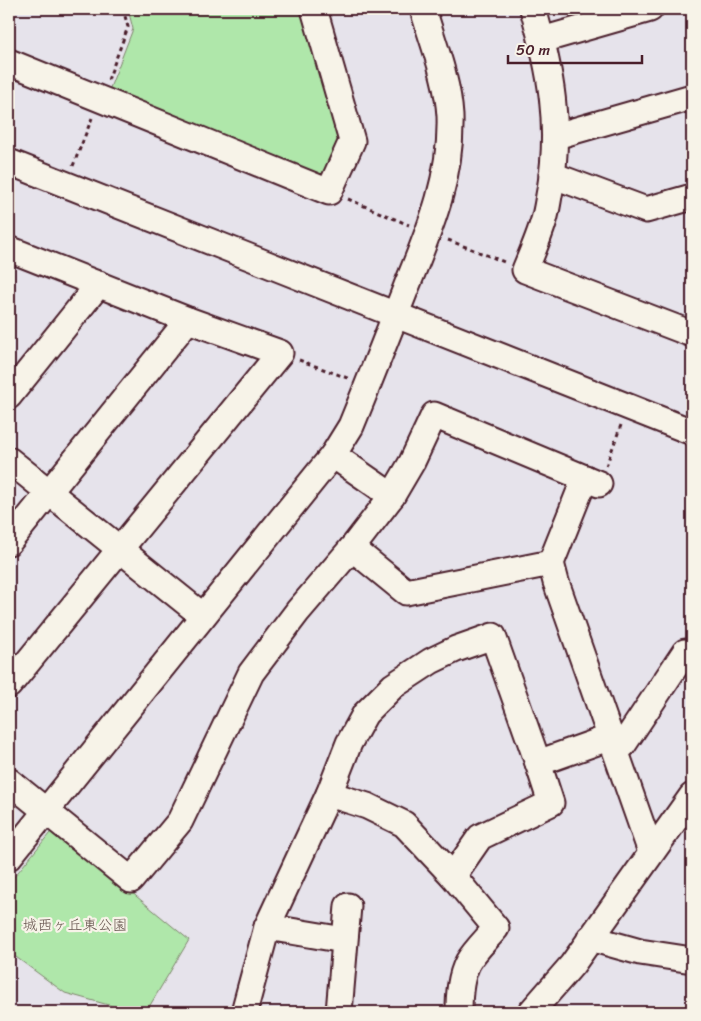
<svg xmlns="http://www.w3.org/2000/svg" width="701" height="1021" font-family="Sriracha,'Klee One',sans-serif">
  <rect width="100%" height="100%" fill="#e6e3eb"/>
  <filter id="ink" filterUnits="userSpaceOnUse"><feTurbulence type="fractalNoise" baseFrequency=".02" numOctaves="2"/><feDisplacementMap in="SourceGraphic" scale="10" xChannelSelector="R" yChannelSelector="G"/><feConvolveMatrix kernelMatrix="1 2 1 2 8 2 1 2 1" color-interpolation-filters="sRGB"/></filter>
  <g filter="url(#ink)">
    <g fill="#afe7aa" stroke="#7c836a">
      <path d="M 128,9 L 306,9 L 344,138 L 322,178 L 108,93 L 133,29 Z"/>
      <path d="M 54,828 L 189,940 L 146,1012 L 134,1012 L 65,993 L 9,952 L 9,883 Z"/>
    </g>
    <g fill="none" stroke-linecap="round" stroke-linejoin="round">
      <g stroke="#4a1f2b" stroke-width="29">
        <g id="minor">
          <path d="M 533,9 C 551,71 561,125 550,190 C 548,200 547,210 544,220 C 539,237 532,253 525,270 L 692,334"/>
          <path d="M 542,40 L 650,9"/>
          <path d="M 9,62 L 329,192 L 352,141 L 314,9"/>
          <path d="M 556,136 L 692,97"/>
          <path d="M 9,162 L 692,432"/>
          <path d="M 552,175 L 646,210 L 692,197"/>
          <path d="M 9,249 L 188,320 L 280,353 L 9,685"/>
          <path d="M 9,396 L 99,284"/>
          <path d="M 333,455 L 392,496"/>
          <path d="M 9,460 L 203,616"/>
          <path d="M 585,478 L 551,563 L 556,582 L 651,852"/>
          <path d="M 9,542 L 188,320"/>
          <path d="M 352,548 L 406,592 L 551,563"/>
          <path d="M 615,749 L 623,745 L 685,652 L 692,656"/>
          <path d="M 9,781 L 131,880 L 180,821 L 251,673 L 298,611 L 352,548 L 392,496 L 412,462 L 434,415 L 599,484"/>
          <path d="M 329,794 L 367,806 L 404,824 L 453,876 L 496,928 C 487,939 475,950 468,962 C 460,977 459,995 459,1012"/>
          <path d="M 9,857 L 333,455 L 351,426 C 370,380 388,334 406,288 C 429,231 452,179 450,116 C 448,80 433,43 423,9"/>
          <path d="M 453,876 L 480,837 L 551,803 L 538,763"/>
          <path d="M 267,927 L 344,940"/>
          <path d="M 590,938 L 640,952 L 692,960"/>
          <path d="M 244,1012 L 267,927 L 329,794 L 349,743 L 365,714 L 393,686 L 431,661 L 456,649 L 493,636 L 538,763 L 611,737"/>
          <path d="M 339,1012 L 348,906"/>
          <path d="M 531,1012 L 572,965 L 692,796"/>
        </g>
      </g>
      <g stroke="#4a1f2b" stroke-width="3" stroke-dasharray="4 4" stroke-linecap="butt">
        <path d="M 108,80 L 128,27 L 123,9"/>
        <path d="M 73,166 L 92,118"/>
        <path d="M 348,199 L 409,225"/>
        <path d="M 448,240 L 507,263"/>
        <path d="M 299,360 L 350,379"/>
        <path d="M 606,466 L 621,425"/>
      </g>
      <use href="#minor" stroke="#f7f3e8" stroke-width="25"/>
    </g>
  </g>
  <g text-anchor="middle" stroke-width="4.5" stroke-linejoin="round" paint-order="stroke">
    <g font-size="15" fill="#63514b" stroke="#f7f3e8">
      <text x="75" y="930">城西ヶ丘東公園</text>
    </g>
  </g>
  <rect width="701" height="1021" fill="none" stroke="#f7f3e8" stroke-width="30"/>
  <rect x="15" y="15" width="671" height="991" fill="none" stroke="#4a1f2b" stroke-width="2" filter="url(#ink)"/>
  <path d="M508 55v8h134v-8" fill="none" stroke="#4a1f2b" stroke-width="2.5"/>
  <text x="516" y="55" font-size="15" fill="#4a1f2b" stroke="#f7f3e8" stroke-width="4" paint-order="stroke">50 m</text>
</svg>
